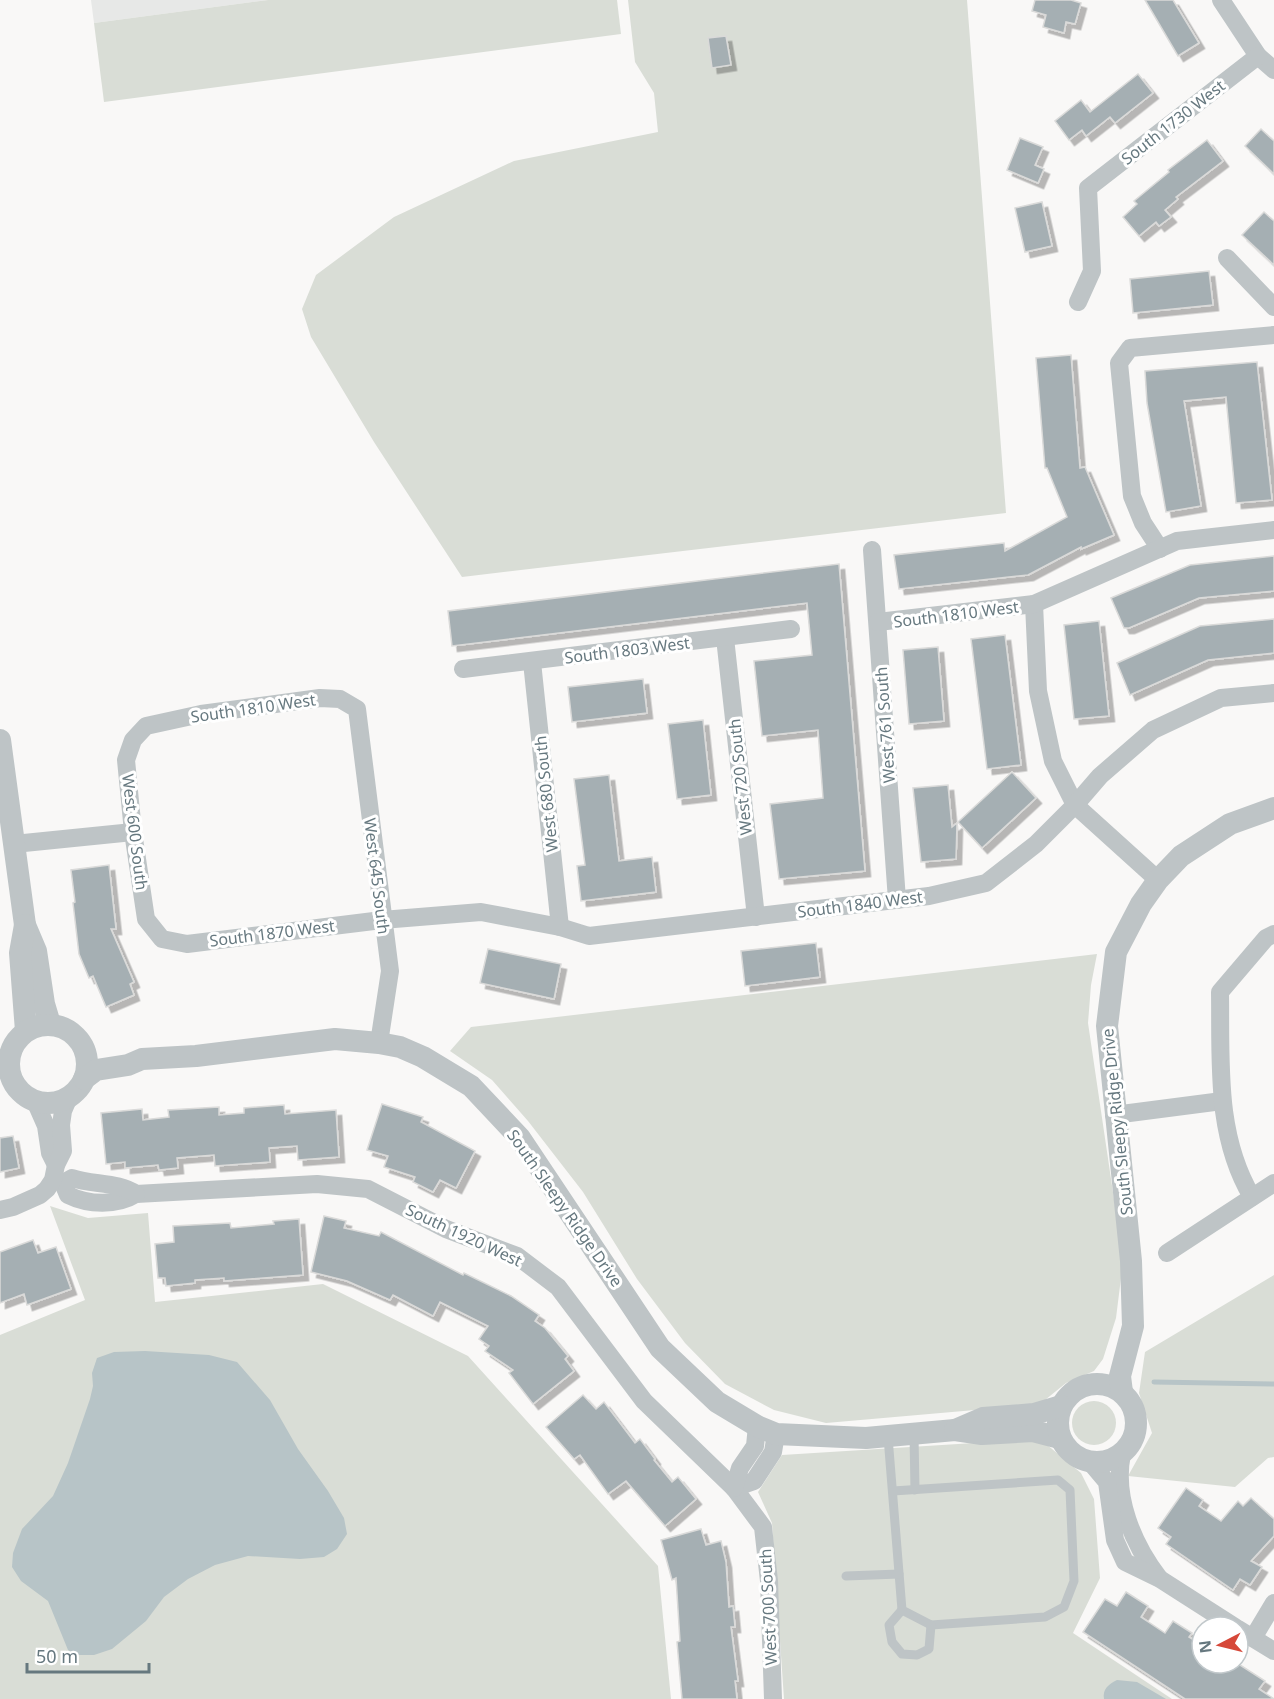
<svg xmlns="http://www.w3.org/2000/svg" width="1274" height="1699" font-family="'Noto Sans',sans-serif">
  <defs>
    <filter id="shadow"><feDropShadow dx="5.5" dy="5.5" stdDeviation="0" flood-color="#0004"/></filter>
  </defs>
  <rect width="100%" height="100%" fill="#f9f8f7"/>
  <path fill="#e7e8e7" d="M 91,0 L 268,0 L 94,23 Z"/>
  <g fill="#d9ddd6">
    <path d="M 268,0 L 617,0 L 621,34 L 104,102 L 94,23 Z"/>
    <path d="M 628,0 L 967,0 L 1006,513 L 462,577 L 374,442 L 311,337 L 302,309 L 316,275 L 394,217 L 514,161 L 658,132 L 654,93 L 635,62 Z"/>
    <path d="M 1097,954 L 1091,985 L 1088,1023 L 1115,1206 L 1122,1270 L 1116,1318 L 1103,1359 L 1094,1371 L 1066,1383 L 1045,1400 L 1032,1405 L 826,1423 L 774,1410 L 725,1384 L 685,1343 L 637,1279 L 583,1192 L 528,1121 L 492,1080 L 450,1051 L 471,1027 Z"/>
    <path d="M 50,1206 L 88,1218 L 148,1213 L 155,1302 L 323,1284 L 468,1356 L 658,1566 L 671,1699 L 0,1699 L 0,1335 L 85,1300 Z"/>
    <path d="M 1274,1275 L 1274,1457 L 1268,1458 L 1235,1487 L 1128,1476 L 1152,1433 L 1139,1393 L 1145,1352 Z"/>
    <circle cx="1094" cy="1423" r="22"/>
    <path d="M 1040,1439 L 1081,1473 L 1094,1499 L 1100,1578 L 1073,1633 L 1172,1699 L 784,1699 L 772,1523 L 758,1492 L 782,1455 Z"/>
  </g>
  <g fill="#b7c4c7">
    <path d="M 145,1351 L 209,1355 L 237,1362 L 270,1400 L 298,1449 L 328,1491 L 344,1518 L 347,1534 L 337,1549 L 324,1557 L 300,1559 L 248,1556 L 215,1565 L 188,1579 L 164,1597 L 146,1621 L 112,1649 L 94,1655 L 77,1655 L 68,1650 L 48,1601 L 21,1581 L 12,1567 L 13,1553 L 22,1529 L 53,1496 L 68,1463 L 90,1399 L 93,1386 L 92,1373 L 97,1358 L 114,1352 Z"/>
    <path d="M 1117,1680 L 1137,1682 L 1166,1699 L 1104,1699 C 1102,1689 1109,1684 1117,1680 Z"/>
  </g>
  <g fill="none" stroke-linecap="round" stroke-linejoin="round">
    <path stroke="#b7c4c7" stroke-width="5" d="M 1154,1382 L 1274,1384"/>
  </g>
  <g fill="#a5afb3" stroke="#dadad9" stroke-width="1.5" filter="url(#shadow)">
    <path d="M 1035,0 L 1071,0 L 1081,3 L 1075,24 L 1066,22 L 1064,33 L 1043,27 L 1046,15 L 1032,11 Z"/>
    <path d="M 1145,0 L 1173,0 L 1199,43 L 1178,56 Z"/>
    <path d="M 726,36 L 731,65 L 712,68 L 708,38 Z"/>
    <path d="M 1138,74 L 1153,93 L 1115,123 L 1110,117 L 1086,136 L 1082,130 L 1069,140 L 1055,121 L 1081,100 L 1090,112 Z"/>
    <path d="M 1261,129 L 1274,141 L 1274,174 L 1245,146 Z"/>
    <path d="M 1020,138 L 1043,147 L 1035,165 L 1044,169 L 1038,183 L 1007,170 Z"/>
    <path d="M 1207,140 L 1223,161 L 1176,197 L 1178,199 L 1165,210 L 1171,217 L 1159,226 L 1156,222 L 1139,236 L 1123,217 L 1137,204 L 1134,201 L 1169,172 L 1168,170 Z"/>
    <path d="M 1042,202 L 1052,246 L 1025,252 L 1015,208 Z"/>
    <path d="M 1264,212 L 1274,221 L 1274,265 L 1242,235 Z"/>
    <path d="M 1209,271 L 1213,305 L 1133,313 L 1130,279 Z"/>
    <path d="M 1071,355 L 1080,468 L 1085,467 L 1114,535 L 1081,549 L 1081,547 L 1028,575 L 899,589 L 894,555 L 1004,543 L 1005,551 L 1067,517 L 1047,468 L 1045,468 L 1036,358 Z"/>
    <path d="M 1257,362 L 1272,500 L 1236,503 L 1226,397 L 1184,401 L 1201,506 L 1166,512 L 1147,403 L 1145,371 Z"/>
    <path d="M 1274,556 L 1274,591 L 1199,598 L 1129,628 L 1124,628 L 1111,598 L 1190,565 Z"/>
    <path d="M 839,564 L 865,871 L 779,879 L 770,804 L 823,798 L 818,730 L 762,736 L 754,661 L 812,655 L 807,603 L 452,646 L 448,611 Z"/>
    <path d="M 1274,619 L 1274,653 L 1208,660 L 1130,695 L 1117,663 L 1200,626 Z"/>
    <path d="M 1099,621 L 1109,716 L 1074,719 L 1064,625 Z"/>
    <path d="M 1005,635 L 1021,765 L 987,769 L 971,639 Z"/>
    <path d="M 938,647 L 944,721 L 909,724 L 903,650 Z"/>
    <path d="M 643,679 L 647,713 L 572,722 L 568,687 Z"/>
    <path d="M 703,720 L 711,795 L 677,799 L 668,724 Z"/>
    <path d="M 1012,772 L 1036,798 L 982,848 L 958,822 Z"/>
    <path d="M 609,775 L 619,861 L 652,857 L 656,892 L 581,901 L 577,866 L 585,865 L 574,779 Z"/>
    <path d="M 948,785 L 952,827 L 957,823 L 956,859 L 921,862 L 913,788 Z"/>
    <path d="M 109,865 L 116,929 L 111,929 L 134,982 L 130,984 L 134,995 L 106,1007 L 93,976 L 89,978 L 79,954 L 73,903 L 75,902 L 71,870 Z"/>
    <path d="M 816,943 L 820,977 L 745,986 L 741,951 Z"/>
    <path d="M 488,949 L 561,964 L 554,999 L 480,983 Z"/>
    <path d="M 382,1104 L 423,1117 L 421,1122 L 475,1151 L 456,1188 L 440,1180 L 433,1192 L 413,1182 L 415,1177 L 384,1167 L 388,1156 L 367,1150 Z"/>
    <path d="M 284,1105 L 285,1114 L 336,1110 L 339,1157 L 298,1160 L 297,1146 L 269,1148 L 270,1162 L 215,1166 L 214,1155 L 177,1158 L 178,1168 L 159,1170 L 158,1165 L 125,1168 L 125,1162 L 106,1164 L 101,1113 L 142,1109 L 143,1120 L 169,1117 L 168,1110 L 219,1107 L 219,1115 L 244,1113 L 244,1108 Z"/>
    <path d="M 13,1136 L 19,1168 L 0,1172 L 0,1138 Z"/>
    <path d="M 324,1216 L 346,1221 L 344,1228 L 379,1236 L 381,1232 L 463,1275 L 464,1273 L 511,1296 L 539,1315 L 535,1321 L 545,1328 L 568,1356 L 565,1359 L 574,1371 L 533,1404 L 509,1373 L 513,1370 L 485,1351 L 489,1346 L 479,1339 L 488,1326 L 440,1302 L 433,1316 L 393,1295 L 390,1300 L 347,1281 L 311,1272 Z"/>
    <path d="M 299,1219 L 303,1275 L 224,1281 L 224,1278 L 195,1280 L 195,1283 L 166,1286 L 165,1278 L 158,1278 L 155,1244 L 174,1242 L 173,1226 L 230,1223 L 231,1228 L 274,1224 L 273,1221 Z"/>
    <path d="M 33,1240 L 38,1253 L 56,1247 L 71,1289 L 27,1305 L 24,1294 L 0,1303 L 0,1252 Z"/>
    <path d="M 583,1395 L 596,1409 L 604,1402 L 635,1443 L 640,1439 L 655,1459 L 654,1460 L 672,1482 L 678,1477 L 696,1499 L 665,1526 L 626,1481 L 608,1494 L 580,1455 L 574,1459 L 546,1427 Z"/>
    <path d="M 1186,1488 L 1203,1500 L 1199,1506 L 1221,1521 L 1238,1501 L 1243,1506 L 1251,1498 L 1274,1519 L 1274,1536 L 1251,1561 L 1262,1567 L 1250,1585 L 1240,1579 L 1233,1590 L 1166,1544 L 1171,1537 L 1158,1528 Z"/>
    <path d="M 701,1529 L 706,1545 L 721,1541 L 726,1562 L 729,1607 L 733,1606 L 735,1627 L 731,1627 L 738,1681 L 735,1681 L 737,1699 L 682,1699 L 677,1642 L 680,1641 L 676,1578 L 672,1580 L 661,1540 Z"/>
    <path d="M 1126,1592 L 1148,1606 L 1141,1617 L 1165,1633 L 1173,1621 L 1192,1633 L 1189,1637 L 1202,1645 L 1202,1663 L 1237,1663 L 1265,1681 L 1259,1689 L 1274,1699 L 1185,1699 L 1083,1632 L 1105,1599 L 1117,1606 Z"/>
  </g>
  <g fill="none" stroke-linecap="round" stroke-linejoin="round">
    <g stroke="#bec4c6" stroke-width="9">
      <path d="M 914,1435 L 915,1490"/>
      <path d="M 888,1437 L 902,1610 L 931,1625 L 1045,1617 L 1064,1607 L 1074,1581 L 1070,1490 L 1058,1480 L 893,1491"/>
      <path d="M 846,1576 L 899,1574"/>
      <path d="M 902,1610 L 889,1625 L 892,1642 L 902,1654 L 917,1655 L 929,1649 L 931,1625"/>
    </g>
    <g stroke="#bec4c6" stroke-width="18">
      <path d="M 1221,0 L 1258,56 L 1274,70"/>
      <path d="M 1227,258 L 1274,307"/>
      <path d="M 1078,302 L 1092,271 L 1088,188 L 1258,56"/>
      <path d="M 1160,549 L 1143,523 L 1132,496 L 1119,363 L 1130,348 L 1274,335"/>
      <path d="M 872,550 L 897,900"/>
      <path d="M 1034,604 L 1038,691 L 1053,761 L 1075,805 L 1158,880"/>
      <path d="M 878,622 L 1034,604 L 1177,541 L 1274,530"/>
      <path d="M 725,638 L 756,917"/>
      <path d="M 532,662 L 560,927"/>
      <path d="M 463,669 L 791,629"/>
      <path d="M 14,844 L 133,832"/>
      <path d="M 379,1043 L 390,971 L 357,709 L 340,699 L 320,698 L 201,714 L 146,726 L 133,740 L 126,760 L 133,832 L 146,919 L 162,939 L 187,944 L 382,920 L 481,912 L 560,927 L 589,936 L 929,896 L 986,883 L 1036,844 L 1075,805 L 1100,776 L 1153,730 L 1221,698 L 1274,693"/>
      <path d="M 35,1101 L 46,1126 L 50,1153 L 56,1165"/>
      <path d="M 1114,1115 L 1222,1101"/>
      <path d="M 53,1180 L 63,1183 L 68,1195 C 88,1205 117,1206 136,1194 L 317,1184 L 368,1189 L 446,1229 L 517,1256 L 558,1287 L 644,1401 L 734,1488 L 763,1527 L 769,1581 L 773,1699"/>
      <path d="M 63,1183 L 72,1178 C 93,1185 119,1182 136,1194"/>
      <path d="M 1252,1197 C 1215,1135 1221,1062 1220,992 L 1266,938 L 1274,934"/>
      <path d="M 0,1210 L 13,1207 L 40,1195 L 47,1189 L 53,1180 L 56,1165 L 63,1151 L 61,1125 L 63,1111 L 69,1097"/>
      <path d="M 1167,1253 L 1274,1183"/>
      <path d="M 1122,1454 C 1113,1497 1133,1544 1159,1578"/>
      <path d="M 1091,1463 L 1107,1482 L 1115,1540 L 1125,1562 L 1160,1579 L 1235,1627"/>
      <path d="M 734,1488 L 754,1481 L 773,1452 L 776,1434"/>
      <path d="M 734,1488 L 740,1468 L 755,1446 L 757,1426"/>
      <path d="M 1238,1629 L 1274,1651"/>
      <path d="M 1253,1638 L 1274,1603"/>
    </g>
    <g stroke="#bec4c6" stroke-width="22">
      <path d="M 0,740 L 25,925 L 36,951 L 44,1004 L 50,1024"/>
      <path d="M 25,925 L 20,953 L 26,1031"/>
      <circle cx="48" cy="1064" r="39"/>
      <path d="M 84,1079 L 96,1070 L 128,1065 L 142,1059 L 196,1056 L 335,1039 L 379,1043 L 400,1047 L 423,1057 L 471,1086 L 520,1138 L 660,1348 L 717,1402 L 757,1426 L 776,1434 L 866,1438 L 955,1430 L 982,1434 L 1033,1431 L 1060,1438"/>
      <circle cx="1097" cy="1423" r="39"/>
      <path d="M 1122,1392 L 1120,1376 L 1133,1326 L 1131,1261 L 1107,1026 L 1116,952 L 1141,904 L 1158,880 L 1181,856 L 1230,824 L 1274,808"/>
      <path d="M 955,1430 L 983,1418 L 1034,1414 L 1061,1406"/>
    </g>
  </g>
  <g text-anchor="middle" stroke-width="6" stroke-linejoin="round" paint-order="stroke">
    <g font-size="16" fill="#66787f" stroke="#fff">
      <text transform="translate(1173 122) rotate(-38)" y="6">South 1730 West</text>
      <text transform="translate(956 614) rotate(-7)" y="6">South 1810 West</text>
      <text transform="translate(627 650) rotate(-7)" y="6">South 1803 West</text>
      <text transform="translate(253 708) rotate(-8)" y="6">South 1810 West</text>
      <text transform="translate(885 725) rotate(-94)" y="6">West 761 South</text>
      <text transform="translate(740 777) rotate(-96)" y="6">West 720 South</text>
      <text transform="translate(546 794) rotate(-96)" y="6">West 680 South</text>
      <text transform="translate(135 832) rotate(83)" y="6">West 600 South</text>
      <text transform="translate(377 876) rotate(83)" y="6">West 645 South</text>
      <text transform="translate(860 904) rotate(-7)" y="6">South 1840 West</text>
      <text transform="translate(272 933) rotate(-7)" y="6">South 1870 West</text>
      <text transform="translate(1117 1122) rotate(-96)" y="6">South Sleepy Ridge Drive</text>
      <text transform="translate(565 1208) rotate(55)" y="6">South Sleepy Ridge Drive</text>
      <text transform="translate(464 1235) rotate(25)" y="6">South 1920 West</text>
      <text transform="translate(768 1607) rotate(-93)" y="6">West 700 South</text>
    </g>
  </g>
  <g transform="translate(1220 1645) rotate(263)"><circle r="28" fill="#ffffff" stroke="#c2c9cc" stroke-width="1.5"/>
  <path d="M0-4.5L10 22L0 15L-10 22Z" fill="#d64839"/>
  <text y="-9" font-size="16" font-weight="bold" text-anchor="middle" fill="#66787f">N</text>
  </g>
  <path d="M27 1663v9h122v-9" fill="none" stroke="#66787f" stroke-width="3"/>
  <text x="36" y="1663" font-size="18" fill="#66787f" stroke="#ffffff" stroke-width="4.5" paint-order="stroke">50 m</text>
</svg>
